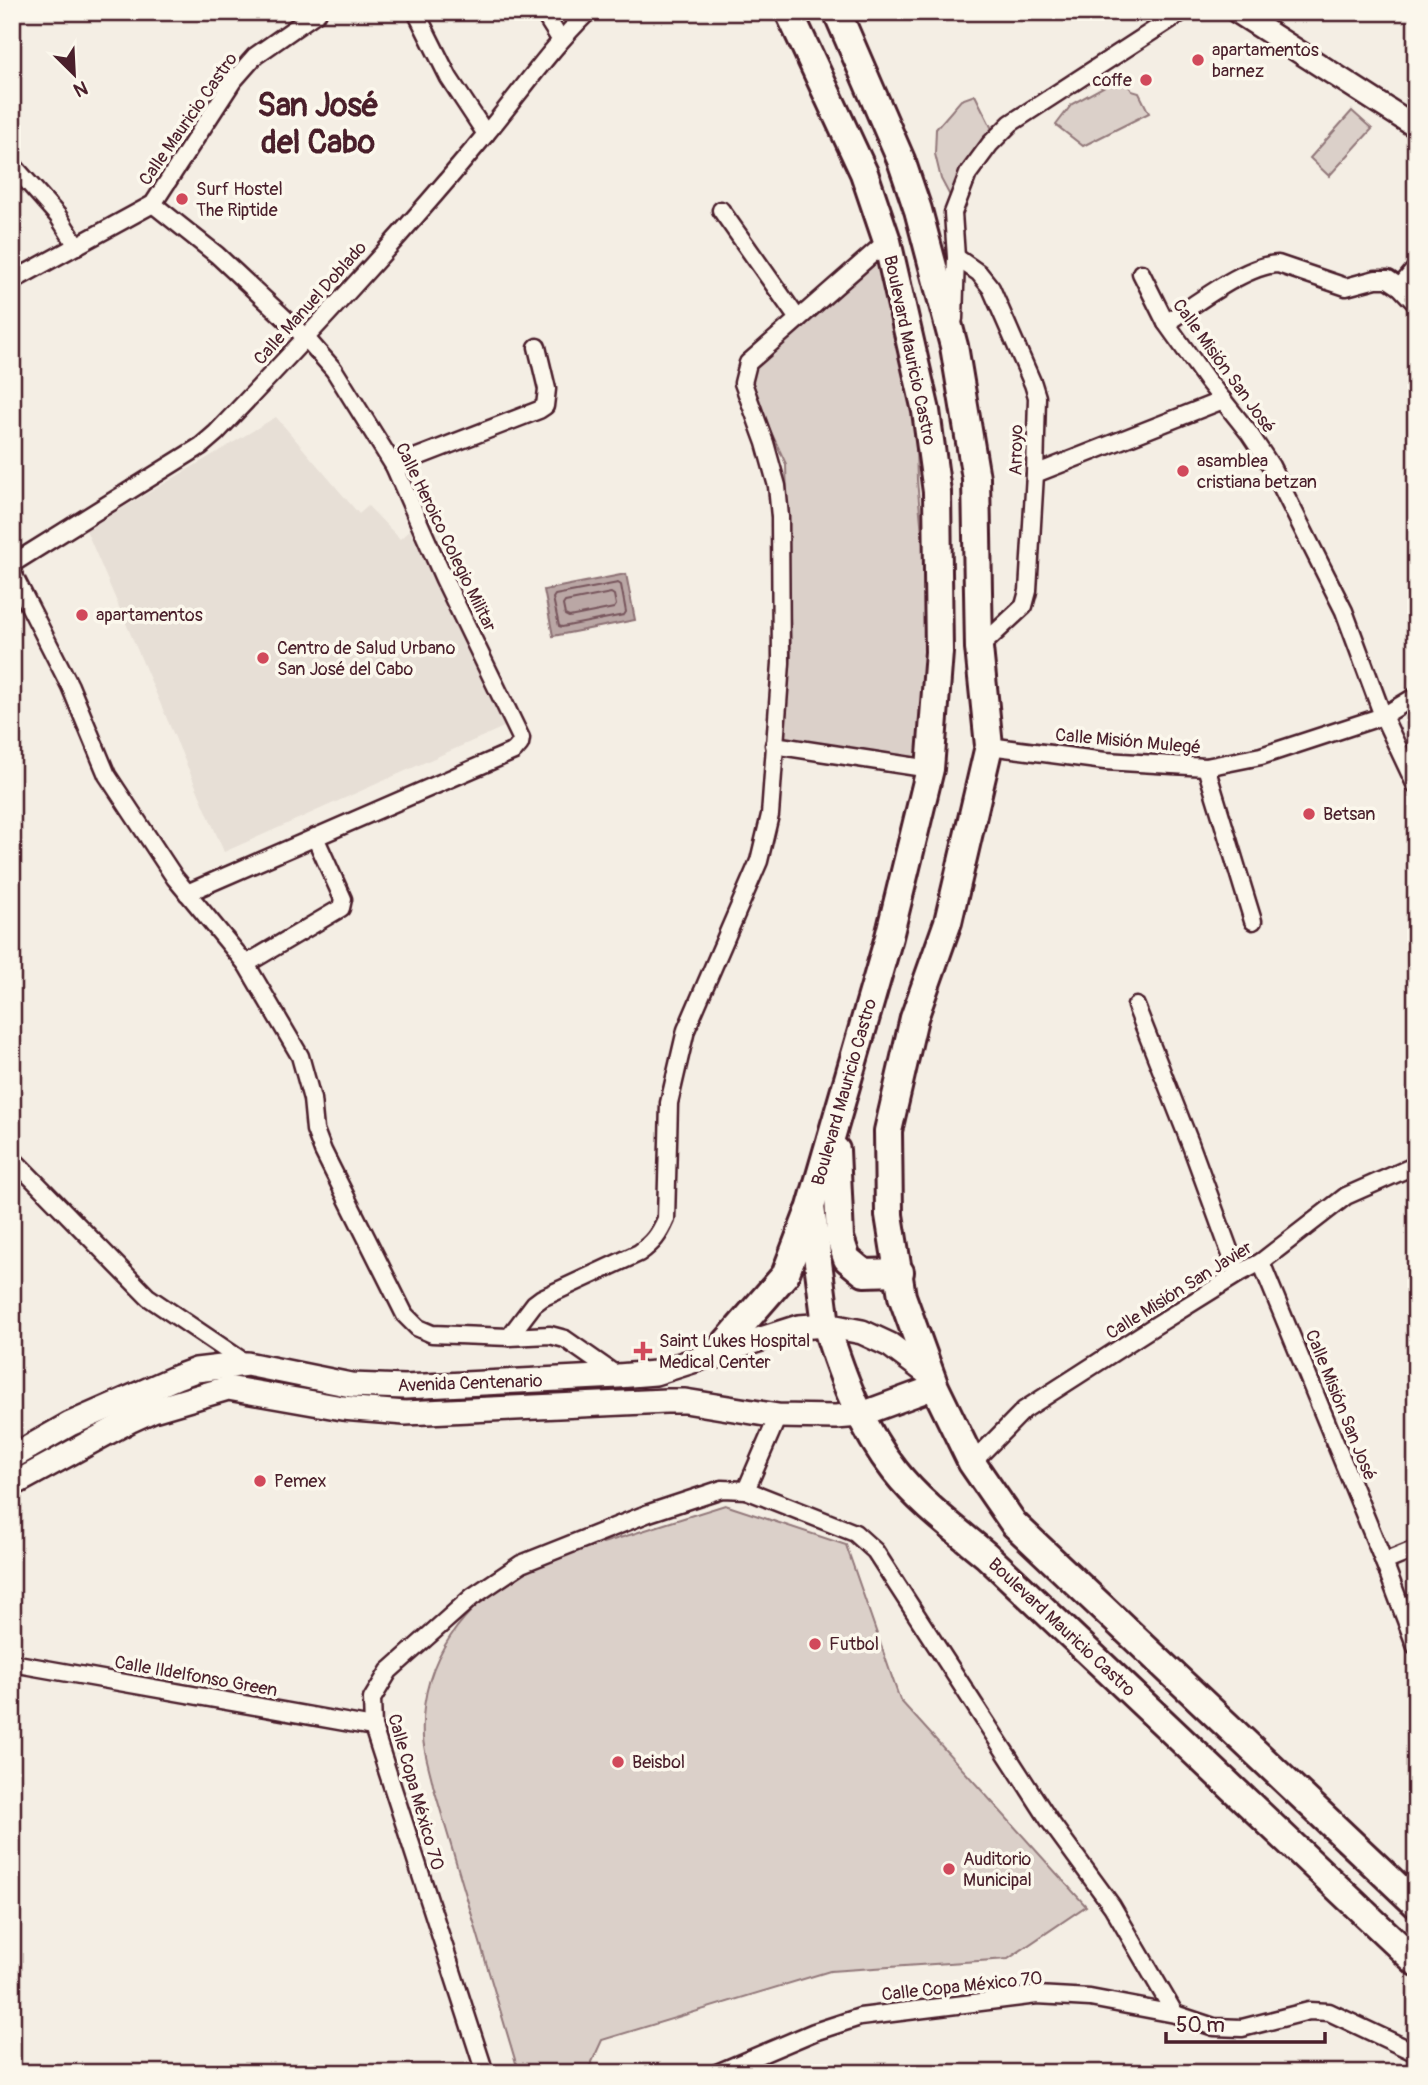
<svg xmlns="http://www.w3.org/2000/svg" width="1428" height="2085" font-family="Pangolin,sans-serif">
  <rect width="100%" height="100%" fill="#f4eee4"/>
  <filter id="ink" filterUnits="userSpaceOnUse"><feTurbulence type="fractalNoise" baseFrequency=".0143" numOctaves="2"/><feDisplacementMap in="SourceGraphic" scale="14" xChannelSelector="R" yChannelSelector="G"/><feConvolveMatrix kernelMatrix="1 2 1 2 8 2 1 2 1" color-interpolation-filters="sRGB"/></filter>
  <g filter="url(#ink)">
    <path fill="#e7dfd6" d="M 276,417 L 359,514 L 368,506 L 400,539 L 410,530 L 506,726 L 224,852 L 86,530 Z"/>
    <g fill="#dbd0c9" stroke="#92787a" stroke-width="2">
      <path d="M 1123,76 L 1132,91 L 1139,93 L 1149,113 L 1083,146 L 1056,125 L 1072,104 Z"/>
      <path d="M 975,95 L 995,135 L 954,194 L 950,196 L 941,179 L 935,154 L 936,129 L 961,100 Z"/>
      <path d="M 1352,111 L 1372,129 L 1329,176 L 1310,158 Z"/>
      <path d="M 880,258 L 915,416 L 917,480 L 931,630 L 926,763 L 782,738 L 791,655 L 786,464 L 749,385 L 753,366 Z"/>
      <path d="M 725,1505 L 846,1545 L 900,1700 L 1086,1906 L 1008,1959 L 830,1971 L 602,2040 L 587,2073 L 519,2073 L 433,1785 C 430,1770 424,1753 423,1738 C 419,1661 464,1600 532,1569 C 561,1555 592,1546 623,1537 C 657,1526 691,1516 725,1505 Z"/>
    </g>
    <path fill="#baa7a5" stroke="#8d7174" stroke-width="2" d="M 626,574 L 635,620 L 553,636 L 544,590 Z"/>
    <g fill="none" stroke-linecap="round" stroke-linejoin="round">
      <g stroke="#77555c" stroke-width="2">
        <path d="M 618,583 L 621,585 L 626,612 L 624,615 L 562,627 L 559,626 L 553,598 L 555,595 Z"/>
        <path d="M 611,593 L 614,595 L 616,605 L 614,608 L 569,617 L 565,615 L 563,605 L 565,602 Z"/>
      </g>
      <g stroke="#4a1f2b" stroke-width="21">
        <g id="minor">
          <path d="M 416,12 L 449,78 L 486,134"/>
          <path d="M 543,12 L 560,39"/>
          <path d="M 12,164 L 58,216 L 77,246"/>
          <path d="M 153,204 L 217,255 L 306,338 L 334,370 L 394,466 L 444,579 L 521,738 L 520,744 L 514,751 L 187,893"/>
          <path d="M 721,210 L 798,319"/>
          <path d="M 956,257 L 979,273 L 991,288 L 1033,384 L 1037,397 L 1035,474 L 1028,591 L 1024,606 L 979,648"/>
          <path d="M 1141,273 L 1166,323 L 1206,379 L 1249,433 L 1271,466 L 1344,611 L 1383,716 L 1416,786"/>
          <path d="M 12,281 L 153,204 L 233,81 L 255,56 L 318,12"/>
          <path d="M 1400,287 L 1416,268"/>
          <path d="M 954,319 L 956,257 L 953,213 L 968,174 L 990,144 L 1011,123 L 1182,12"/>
          <path d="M 1166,323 C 1195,305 1245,265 1278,264 L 1346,287 L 1376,279 L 1388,279 L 1400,287 L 1416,304"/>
          <path d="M 394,466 L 539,410 L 545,406 L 547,389 L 537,347"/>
          <path d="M 1035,474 L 1223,400"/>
          <path d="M 12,564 L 201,446 L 216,433 C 308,336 401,237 486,134 C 520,93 549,50 588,12"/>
          <path d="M 12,572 L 70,686 L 107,775 L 175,878 L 246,964 L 300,1056 L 312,1099 L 315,1130 L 323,1151 L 405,1315 L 418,1328 L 432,1334 L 509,1337 L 550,1335 L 565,1339 L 618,1376"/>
          <path d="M 774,745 L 930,769"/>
          <path d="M 989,746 L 1105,761 L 1206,767 L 1261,756 L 1383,716 L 1416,696"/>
          <path d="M 1206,767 L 1253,921"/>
          <path d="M 246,964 L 341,908 L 343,899 L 315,837"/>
          <path d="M 1136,1006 L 1190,1143 L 1238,1274"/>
          <path d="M 12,1158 L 148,1297 L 247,1364"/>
          <path d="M 1261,1262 L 1384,1562 L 1416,1549"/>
          <path d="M 509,1337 L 534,1304 L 542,1298 L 639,1253 C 653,1243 659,1235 666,1219 L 669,1103 L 686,1030 L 759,861 L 770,815 L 781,663 L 780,517 L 777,486 L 765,443 L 743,383 L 748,363 L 887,241"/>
          <path d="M 972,1463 L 1024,1410 L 1153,1327 L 1238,1274 L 1261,1262 L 1346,1196 L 1416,1165"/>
          <path d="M 746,1490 L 855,1533 L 875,1551 L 1049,1820 L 1112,1906 L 1175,2014"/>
          <path d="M 1384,1562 L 1416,1647"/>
          <path d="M 12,1663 L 373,1727"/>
          <path d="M 485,2073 L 373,1727 L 372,1699 L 389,1671 L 472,1597 L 521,1564 L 649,1513 L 722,1489 L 746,1490 L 778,1416"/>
          <path d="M 717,2073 L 814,2032 L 860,2017 L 1037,1995 L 1090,1998 L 1175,2014 L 1214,2027 L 1242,2028 L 1309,2011 L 1329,2012 L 1416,2053"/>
        </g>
      </g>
      <g stroke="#4a1f2b" stroke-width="26">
        <path id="tertiary" d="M 1237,12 L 1416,127"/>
      </g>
      <g stroke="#4a1f2b" stroke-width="28">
        <g id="secondary">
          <path d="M 12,1457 L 70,1424 L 177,1377 L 196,1370 L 247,1364 L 351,1385 L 405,1387 L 618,1376 L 655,1373 L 799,1327 L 826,1325 L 862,1332 L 890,1345 L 930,1375"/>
          <path d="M 12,1485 L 131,1420 L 153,1410 L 228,1388 L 342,1408 L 405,1413 L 666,1401 L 685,1401 L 778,1416 L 836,1417 L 859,1415 L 935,1387"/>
        </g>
      </g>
      <g stroke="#4a1f2b" stroke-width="32">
        <g id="primary">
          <path d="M 789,12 L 864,173 L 887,241 L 926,411 L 937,492 L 939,652 L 930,769 L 889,937 L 811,1207 L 826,1325 C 842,1376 861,1428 895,1471 C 920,1503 955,1529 986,1555 L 1416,1962"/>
          <path d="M 837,12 L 901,160 L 918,210 L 954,346 L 976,478 L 979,648 L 989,746 L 948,922 L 914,1018 L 888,1131 L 889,1215 L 902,1296 L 935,1387 L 972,1463 L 1014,1524 L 1416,1904"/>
          <path d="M 836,1150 L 840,1238 L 847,1259 L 864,1273 L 900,1272"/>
          <path d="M 716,1354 L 785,1275 L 809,1212"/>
        </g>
      </g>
      <use href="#minor" stroke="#fbf7ec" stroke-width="16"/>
      <use href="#tertiary" stroke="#fbf7ec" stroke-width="21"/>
      <use href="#secondary" stroke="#fbf7ec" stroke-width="23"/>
      <use href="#primary" stroke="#fbf7ec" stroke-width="26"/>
    </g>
  </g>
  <g fill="#d1495b" stroke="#fbf7ec" stroke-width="2.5">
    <circle cx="1198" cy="60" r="7"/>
    <circle cx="1146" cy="80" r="7"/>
    <circle cx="182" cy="199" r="7"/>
    <circle cx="1183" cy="471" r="7"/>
    <circle cx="82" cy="615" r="7"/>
    <circle cx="263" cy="658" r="7"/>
    <circle cx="1309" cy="814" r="7"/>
    <path d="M639.5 1340.5h7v7h7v7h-7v7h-7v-7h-7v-7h7z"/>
    <circle cx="260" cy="1481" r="7"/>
    <circle cx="815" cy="1644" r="7"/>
    <circle cx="618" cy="1762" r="7"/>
    <circle cx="949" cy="1869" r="7"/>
  </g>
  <g text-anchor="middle" stroke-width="7" stroke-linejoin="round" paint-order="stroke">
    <g font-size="18" fill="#4a1f2b" stroke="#fbf7ec" text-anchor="start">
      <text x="1212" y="56">apartamentos<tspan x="1212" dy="21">barnez</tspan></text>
      <text x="1132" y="86" text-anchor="end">coffe</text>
      <text x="196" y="195">Surf Hostel<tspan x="196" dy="21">The Riptide</tspan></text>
      <text x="1197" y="467">asamblea<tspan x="1197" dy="21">cristiana betzan</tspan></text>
      <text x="96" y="621">apartamentos</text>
      <text x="277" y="654">Centro de Salud Urbano<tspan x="277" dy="21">San José del Cabo</tspan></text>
      <text x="1323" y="820">Betsan</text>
      <text x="659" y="1347">Saint Lukes Hospital<tspan x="659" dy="21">Medical Center</tspan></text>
      <text x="274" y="1487">Pemex</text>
      <text x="829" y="1650">Futbol</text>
      <text x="632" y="1768">Beisbol</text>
      <text x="963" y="1865">Auditorio<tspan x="963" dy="21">Municipal</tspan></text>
    </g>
    <g font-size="18" fill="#4a1f2b" stroke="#fbf7ec">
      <text transform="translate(188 119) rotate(-55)" y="6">Calle Mauricio Castro</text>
      <text transform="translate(310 303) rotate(-48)" y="6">Calle Manuel Doblado</text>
      <text transform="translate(910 350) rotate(78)" y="6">Boulevard Mauricio Castro</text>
      <text transform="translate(1224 366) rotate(54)" y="6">Calle Misión San José</text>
      <text transform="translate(1016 450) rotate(-89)" y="6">Arroyo</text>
      <text transform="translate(446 537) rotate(64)" y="6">Calle Heroico Colegio Militar</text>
      <text transform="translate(1128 741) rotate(5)" y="6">Calle Misión Mulegé</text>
      <text transform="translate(844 1092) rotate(-74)" y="6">Boulevard Mauricio Castro</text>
      <text transform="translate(1179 1290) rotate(-32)" y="6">Calle Misión San Javier</text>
      <text transform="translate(470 1383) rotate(-2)" y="6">Avenida Centenario</text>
      <text transform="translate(1341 1405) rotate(68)" y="6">Calle Misión San José</text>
      <text transform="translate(1062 1627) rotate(43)" y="6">Boulevard Mauricio Castro</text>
      <text transform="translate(196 1676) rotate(10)" y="6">Calle Ildelfonso Green</text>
      <text transform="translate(416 1792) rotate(74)" y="6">Calle Copa México 70</text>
      <text transform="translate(962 1986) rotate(-6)" y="6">Calle Copa México 70</text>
    </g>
    <g font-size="32" font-weight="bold" fill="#4a1f2b" stroke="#fbf7ec">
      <text x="318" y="116">San José<tspan x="318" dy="37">del Cabo</tspan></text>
    </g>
  </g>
  <rect width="1428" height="2085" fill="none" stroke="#fbf7ec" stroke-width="42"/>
  <rect x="21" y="21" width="1386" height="2043" fill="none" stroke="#4a1f2b" stroke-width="2.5" filter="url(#ink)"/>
  <g transform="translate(74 74) rotate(156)" stroke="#fbf7ec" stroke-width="5" paint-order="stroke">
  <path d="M0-5L12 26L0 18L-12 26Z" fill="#4a1f2b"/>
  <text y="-10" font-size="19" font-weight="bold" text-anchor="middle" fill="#4a1f2b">N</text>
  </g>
  <path d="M1166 2032v10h159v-10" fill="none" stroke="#4a1f2b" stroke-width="3.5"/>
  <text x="1176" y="2032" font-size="21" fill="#4a1f2b" stroke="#fbf7ec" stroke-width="5" paint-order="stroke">50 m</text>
</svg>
